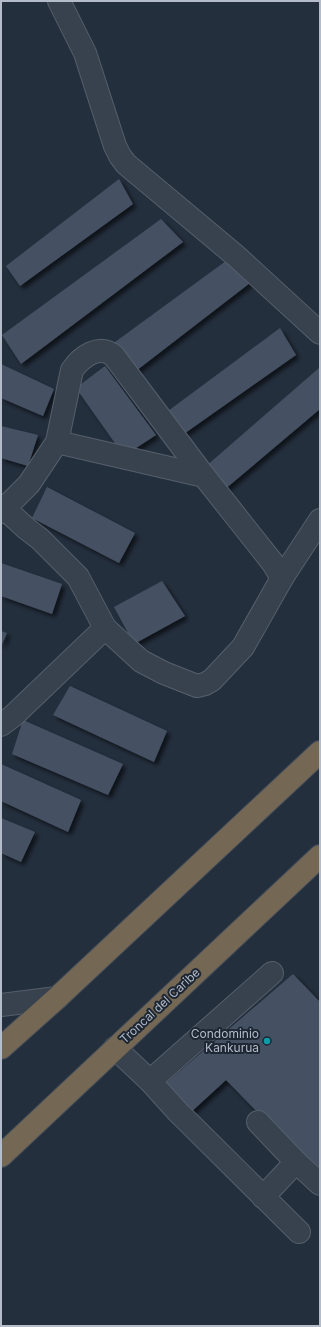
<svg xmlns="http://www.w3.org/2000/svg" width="321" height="1327" font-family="Inter,sans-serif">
  <defs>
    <filter id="shadow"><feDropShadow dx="3.5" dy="3.5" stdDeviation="2" flood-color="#0009"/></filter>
  </defs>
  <rect width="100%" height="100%" fill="#242f3e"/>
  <g fill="#455162" filter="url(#shadow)">
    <path d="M 119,179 L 133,204 L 20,286 L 6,266 Z"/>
    <path d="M 161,219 L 183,242 L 21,364 L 2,335 Z"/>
    <path d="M 230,258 L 250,283 L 132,374 L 111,345 Z"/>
    <path d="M 280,328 L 296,355 L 181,436 L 164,414 Z"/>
    <path d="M 1,364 L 54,389 L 43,416 L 1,398 Z"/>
    <path d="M 105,366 L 156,435 L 124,456 L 76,388 Z"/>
    <path d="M 319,368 L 320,371 L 320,409 L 224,490 L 205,467 Z"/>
    <path d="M 1,426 L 38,435 L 28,466 L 1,458 Z"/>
    <path d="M 47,487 L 135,533 L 119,563 L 32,518 Z"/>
    <path d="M 1,563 L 62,584 L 52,614 L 1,596 Z"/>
    <path d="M 162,581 L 185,616 L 134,644 L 114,607 Z"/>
    <path d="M 1,631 L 7,633 L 1,647 Z"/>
    <path d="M 70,686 L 167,731 L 154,762 L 53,715 Z"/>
    <path d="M 23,720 L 123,764 L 108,795 L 12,754 Z"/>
    <path d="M 1,764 L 81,800 L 68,832 L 1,801 Z"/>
    <path d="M 1,818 L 35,832 L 21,862 L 1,853 Z"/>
    <path d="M 293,974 L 320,1002 L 320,1176 L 226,1080 L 189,1114 L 166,1083 Z"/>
  </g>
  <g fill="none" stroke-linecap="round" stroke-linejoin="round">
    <g stroke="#565f6c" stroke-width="24">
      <g id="minor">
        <path d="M 59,1 L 85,53 L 115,146 L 120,156 L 126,164 L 236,256 L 320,333"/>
        <path d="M 57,442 L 204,476"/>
        <path d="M 5,509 L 27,529 L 40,539 L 78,577 L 105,628 L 141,661 L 164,673 L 197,686 L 205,684 L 212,680 L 243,647 L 282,578 L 320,520"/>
        <path d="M 1,512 L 29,484 L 57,442 L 72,370 C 81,357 100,343 114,356 L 204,476 L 272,562 L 282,578"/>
        <path d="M 1,725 L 13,716 L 105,628"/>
        <path d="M 1,1005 L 57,998"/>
        <path d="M 115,1048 L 150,1081 L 272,973"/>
        <path d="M 150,1081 L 177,1111 L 299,1232"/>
        <path d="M 258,1122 L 296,1162 L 263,1197"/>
        <path d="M 296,1162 L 320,1184"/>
      </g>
    </g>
    <g stroke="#434c59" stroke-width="24">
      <g id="highway">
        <path d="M 1,1048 L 57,998 L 320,752"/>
        <path d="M 1,1156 L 320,856"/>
      </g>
    </g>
    <use href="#minor" stroke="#38414e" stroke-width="22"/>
    <use href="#highway" stroke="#746855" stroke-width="22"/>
  </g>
  <circle fill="#0f9aa8" stroke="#1d2633" stroke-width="1.5" cx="267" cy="1041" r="4"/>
  <g text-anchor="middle" stroke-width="4" stroke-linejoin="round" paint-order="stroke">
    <g font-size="12" fill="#b4bcc9" stroke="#1d2633">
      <text transform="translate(160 1006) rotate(-43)" y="4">Troncal del Caribe</text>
    </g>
    <g font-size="12" fill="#b4bcc9" stroke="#1d2633" text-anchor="end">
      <text x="259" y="1038">Condominio<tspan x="259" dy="14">Kankurua</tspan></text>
    </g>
  </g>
  <rect width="321" height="1327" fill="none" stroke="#b4bcc9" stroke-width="4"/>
</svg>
